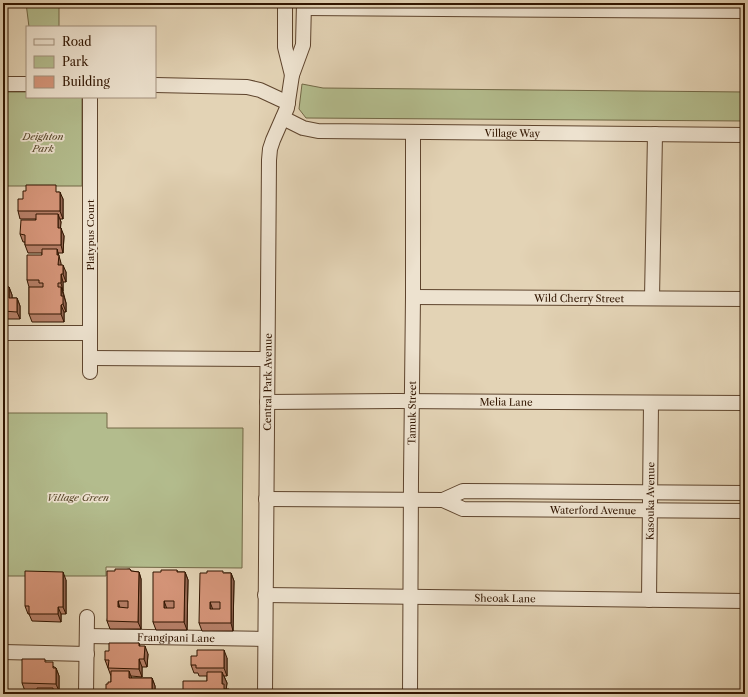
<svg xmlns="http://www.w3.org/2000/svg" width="748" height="697" font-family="'Libre Caslon Text',serif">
  <rect width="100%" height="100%" fill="#e3d3b5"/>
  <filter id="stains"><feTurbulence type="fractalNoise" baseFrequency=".005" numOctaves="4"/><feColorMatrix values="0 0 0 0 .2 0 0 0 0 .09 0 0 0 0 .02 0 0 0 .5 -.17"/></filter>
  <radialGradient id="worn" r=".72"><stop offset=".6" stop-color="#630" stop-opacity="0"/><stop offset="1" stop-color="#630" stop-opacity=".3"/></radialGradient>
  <g fill="#b3bc8d" stroke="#726846">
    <path d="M 26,3 L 59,3 L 59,27 L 29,27 Z"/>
    <path d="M 302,84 L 323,88 L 745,92 L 745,121 L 306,118 L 299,109 Z"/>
    <path d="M 3,92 L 27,92 L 27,97 L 82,97 L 82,186 L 3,186 Z"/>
    <path d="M 3,413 L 107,413 L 107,428 L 243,428 L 242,568 L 106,567 L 106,576 L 3,576 Z"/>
  </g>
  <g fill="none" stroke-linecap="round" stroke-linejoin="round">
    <g stroke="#5e442d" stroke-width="16">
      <g id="minor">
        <path d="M 285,3 L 285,47 L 292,75"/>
        <path d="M 304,8 L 745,11"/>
        <path d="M 3,84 L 27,84"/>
        <path d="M 155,85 L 247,87 L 260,90 L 288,103"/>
        <path id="s1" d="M 283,118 L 303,128 L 318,131 L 745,135"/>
        <path id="s2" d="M 413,297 L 745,299"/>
        <path d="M 652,298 L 655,134"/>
        <path d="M 3,333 L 90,333"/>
        <path d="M 90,358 L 267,359"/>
        <path d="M 90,372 L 90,97"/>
        <path id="s3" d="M 267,402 L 397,401 L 745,403"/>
        <path id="s4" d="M 266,499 L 443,500 L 463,509 L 745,511"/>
        <path d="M 443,500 L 463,491 L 745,493"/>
        <path id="s5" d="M 265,595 L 745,601"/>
        <path id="s6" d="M 649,600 L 651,403"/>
        <path id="s7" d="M 87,636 L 265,639"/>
        <path d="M 3,652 L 87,654"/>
        <path d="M 86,694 L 87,617"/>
        <path id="s8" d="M 265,694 L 269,160 L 270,149 L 273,140 L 287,108 L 292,75 L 303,45 L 304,3"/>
        <path id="s9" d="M 410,694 L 411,478 L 413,297 L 413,132"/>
      </g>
    </g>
    <use href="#minor" stroke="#ede2cf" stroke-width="14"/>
  </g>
  <g fill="#b67f67" stroke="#311500">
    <path d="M 59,192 L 63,199 L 63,219 L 60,219 L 61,222 L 60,228 L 64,236 L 63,253 L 58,253 L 61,265 L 66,272 L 66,282 L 63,282 L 63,291 L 66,303 L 66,312 L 64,312 L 64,322 L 32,322 L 29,314 L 29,287 L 27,280 L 42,255 L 42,253 L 28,253 L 25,245 L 25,242 L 23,242 L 20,234 L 36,220 L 36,219 L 20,219 L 18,211 L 23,199 Z"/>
    <path d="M 3,258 L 4,261 L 4,287 L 9,287 L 12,295 L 12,298 L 17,298 L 20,306 L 20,319 L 3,319 Z"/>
    <path d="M 130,569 L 131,571 L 139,572 L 141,579 L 141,629 L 110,629 L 107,621 L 115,571 Z"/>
    <path d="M 177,570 L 177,572 L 185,572 L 188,580 L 187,630 L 156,630 L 153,622 Z"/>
    <path d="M 224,573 L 231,573 L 234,581 L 233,631 L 202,631 L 199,623 Z"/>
    <path d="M 66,580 L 66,614 L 61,614 L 61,622 L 32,621 L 29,614 L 28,614 L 25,606 Z"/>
    <path d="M 139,643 L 140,646 L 148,654 L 147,667 L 142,667 L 142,677 L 131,676 L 131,678 L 152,678 L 155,686 L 155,694 L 108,694 L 106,690 L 108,684 L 111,682 L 111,676 L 105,660 L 109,651 Z"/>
    <path d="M 227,658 L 227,676 L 224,676 L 227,683 L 226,689 L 231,694 L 207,681 L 207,676 L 199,676 L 198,673 L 194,673 L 191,665 Z"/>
    <path d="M 46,662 L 56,668 L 59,676 L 59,691 L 54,691 L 55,694 L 37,694 L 37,691 L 25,691 L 22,683 Z"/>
  </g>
  <g fill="#946854" stroke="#311500">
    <path d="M 60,192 L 63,199 L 63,219 L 60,211 Z"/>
    <path d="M 58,214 L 61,222 L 60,236 L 58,228 Z"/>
    <path d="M 61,228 L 64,236 L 63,253 L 61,245 Z"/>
    <path d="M 57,249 L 61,263 L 61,272 L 58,265 L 57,255 Z"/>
    <path d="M 3,258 L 4,261 L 4,288 L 3,285 Z"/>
    <path d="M 63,265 L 66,272 L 66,282 L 63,274 Z"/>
    <path d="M 61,274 L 63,282 L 63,291 L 61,283 Z"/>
    <path d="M 9,287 L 12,295 L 12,306 L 9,298 Z"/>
    <path d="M 61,287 L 66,303 L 66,312 L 63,304 L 61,296 Z"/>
    <path d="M 17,298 L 20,306 L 20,319 L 17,312 Z"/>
    <path d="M 61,305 L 64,312 L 64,322 L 61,314 Z"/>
    <path d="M 63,572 L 66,580 L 66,614 L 63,607 Z"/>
    <path d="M 139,572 L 141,579 L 141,629 L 138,622 Z"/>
    <path d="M 185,572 L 188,580 L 187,630 L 184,622 Z"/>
    <path d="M 231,573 L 234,581 L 233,631 L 231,623 Z"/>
    <path d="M 118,601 L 120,608 L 118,607 Z"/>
    <path d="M 164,601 L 167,609 L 164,608 Z"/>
    <path d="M 210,602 L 213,610 L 210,609 Z"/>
    <path d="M 58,607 L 61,614 L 61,622 L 58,614 Z"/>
    <path d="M 145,646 L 148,654 L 147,667 L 144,659 Z"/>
    <path d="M 224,650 L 227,658 L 227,676 L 224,668 Z"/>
    <path d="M 139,659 L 142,667 L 142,677 L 139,669 Z"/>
    <path d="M 56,668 L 59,676 L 59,691 L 56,684 Z"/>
    <path d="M 129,671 L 132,679 L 129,678 Z"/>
    <path d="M 222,672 L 227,683 L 226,691 L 226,694 L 222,684 Z"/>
    <path d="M 152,678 L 155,686 L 155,694 L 152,694 Z"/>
  </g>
  <g fill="#d49478" stroke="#311500" fill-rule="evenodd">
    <path d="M 26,185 L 56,185 L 56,192 L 60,192 L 60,211 L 18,211 L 18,199 L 23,199 L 23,191 L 26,191 Z"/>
    <path d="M 36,214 L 58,214 L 58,228 L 61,228 L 61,245 L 25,245 L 25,235 L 20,234 L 21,220 L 36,220 Z"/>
    <path d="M 42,249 L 57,249 L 57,255 L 59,255 L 58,265 L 63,265 L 63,274 L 61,274 L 61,283 L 58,283 L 58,287 L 61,287 L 61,296 L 63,296 L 63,304 L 61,305 L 61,314 L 29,314 L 29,287 L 43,287 L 43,283 L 39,283 L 39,280 L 27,280 L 27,255 L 42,255 Z"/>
    <path d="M 3,287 L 9,287 L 9,298 L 17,298 L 17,312 L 3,311 Z"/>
    <path d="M 115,569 L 130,569 L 131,571 L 139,572 L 138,622 L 107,621 L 107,571 L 115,571 ZM 118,601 L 128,601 L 128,608 L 118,607 Z"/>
    <path d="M 161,570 L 177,570 L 177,572 L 185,572 L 184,622 L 153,622 L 153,572 L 161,572 ZM 164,601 L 174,601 L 174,608 L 164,608 Z"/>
    <path d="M 25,571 L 63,572 L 63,607 L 58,607 L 58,614 L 29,614 L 29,606 L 25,606 Z"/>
    <path d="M 207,571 L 223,571 L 223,573 L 231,573 L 231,623 L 199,623 L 200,573 L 207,573 ZM 210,602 L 220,602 L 220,609 L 210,609 Z"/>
    <path d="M 109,643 L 139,643 L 139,646 L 145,646 L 144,659 L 139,659 L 139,669 L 108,668 L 109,660 L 105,660 L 105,651 L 109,651 Z"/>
    <path d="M 197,650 L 224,650 L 224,668 L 196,668 L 196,665 L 191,665 L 191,656 L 197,656 Z"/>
    <path d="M 22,659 L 45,659 L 45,662 L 53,662 L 53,668 L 56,668 L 56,684 L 22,683 Z"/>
    <path d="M 111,671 L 129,671 L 129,678 L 152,678 L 152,694 L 108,694 L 108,690 L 106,690 L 106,684 L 108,684 L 108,682 L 111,682 Z"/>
    <path d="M 207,672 L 222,672 L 222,684 L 224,684 L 224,689 L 229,689 L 229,694 L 183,694 L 183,681 L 207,681 Z"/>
    <path d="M 37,688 L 53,688 L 53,694 L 31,694 L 37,694 Z"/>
  </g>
  <g text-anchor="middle" stroke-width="3.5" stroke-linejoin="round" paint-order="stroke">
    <g font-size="10" fill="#311500" stroke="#ede2cf">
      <text dy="4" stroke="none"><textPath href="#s1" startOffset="232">Village Way</textPath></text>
      <text transform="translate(90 235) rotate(-90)" y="4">Platypus Court</text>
      <text dy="4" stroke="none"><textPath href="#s2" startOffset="166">Wild Cherry Street</textPath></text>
      <text dy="4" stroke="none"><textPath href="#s8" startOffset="312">Central Park Avenue</textPath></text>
      <text dy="4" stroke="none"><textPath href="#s3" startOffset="239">Melia Lane</textPath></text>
      <text dy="4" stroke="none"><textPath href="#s9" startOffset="281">Tamuk Street</textPath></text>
      <text dy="4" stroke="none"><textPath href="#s6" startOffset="99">Kasouka Avenue</textPath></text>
      <text dy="4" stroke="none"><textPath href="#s4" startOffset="329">Waterford Avenue</textPath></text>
      <text dy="4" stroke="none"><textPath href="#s5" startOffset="240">Sheoak Lane</textPath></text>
      <text dy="4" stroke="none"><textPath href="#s7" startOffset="89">Frangipani Lane</textPath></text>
    </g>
    <g font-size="10" font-style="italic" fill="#58472a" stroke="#ede2cf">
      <text x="43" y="140">Deighton<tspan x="43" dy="12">Park</tspan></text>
      <text x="78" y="501">Village Green</text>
    </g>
  </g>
  <rect width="748" height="697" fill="none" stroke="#e3d3b5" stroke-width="16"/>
  <rect x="4" y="4" width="740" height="689" fill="none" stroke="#311500" stroke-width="2"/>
  <rect x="8" y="8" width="732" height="681" fill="none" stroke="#311500"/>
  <rect x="26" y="26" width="130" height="72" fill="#ede2cf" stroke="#a2907c"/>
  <rect x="34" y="39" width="20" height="6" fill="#ede2cf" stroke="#a2907c"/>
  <text x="62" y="46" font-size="12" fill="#311500">Road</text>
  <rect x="34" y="56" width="20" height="12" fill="#b3bc8d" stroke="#a2907c"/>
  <text x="62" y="66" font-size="12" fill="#311500">Park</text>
  <rect x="34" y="76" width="20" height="12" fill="#d49478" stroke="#a2907c"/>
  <text x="62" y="86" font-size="12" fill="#311500">Building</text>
  <rect width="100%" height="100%" filter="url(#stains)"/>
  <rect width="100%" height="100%" fill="url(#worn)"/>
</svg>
